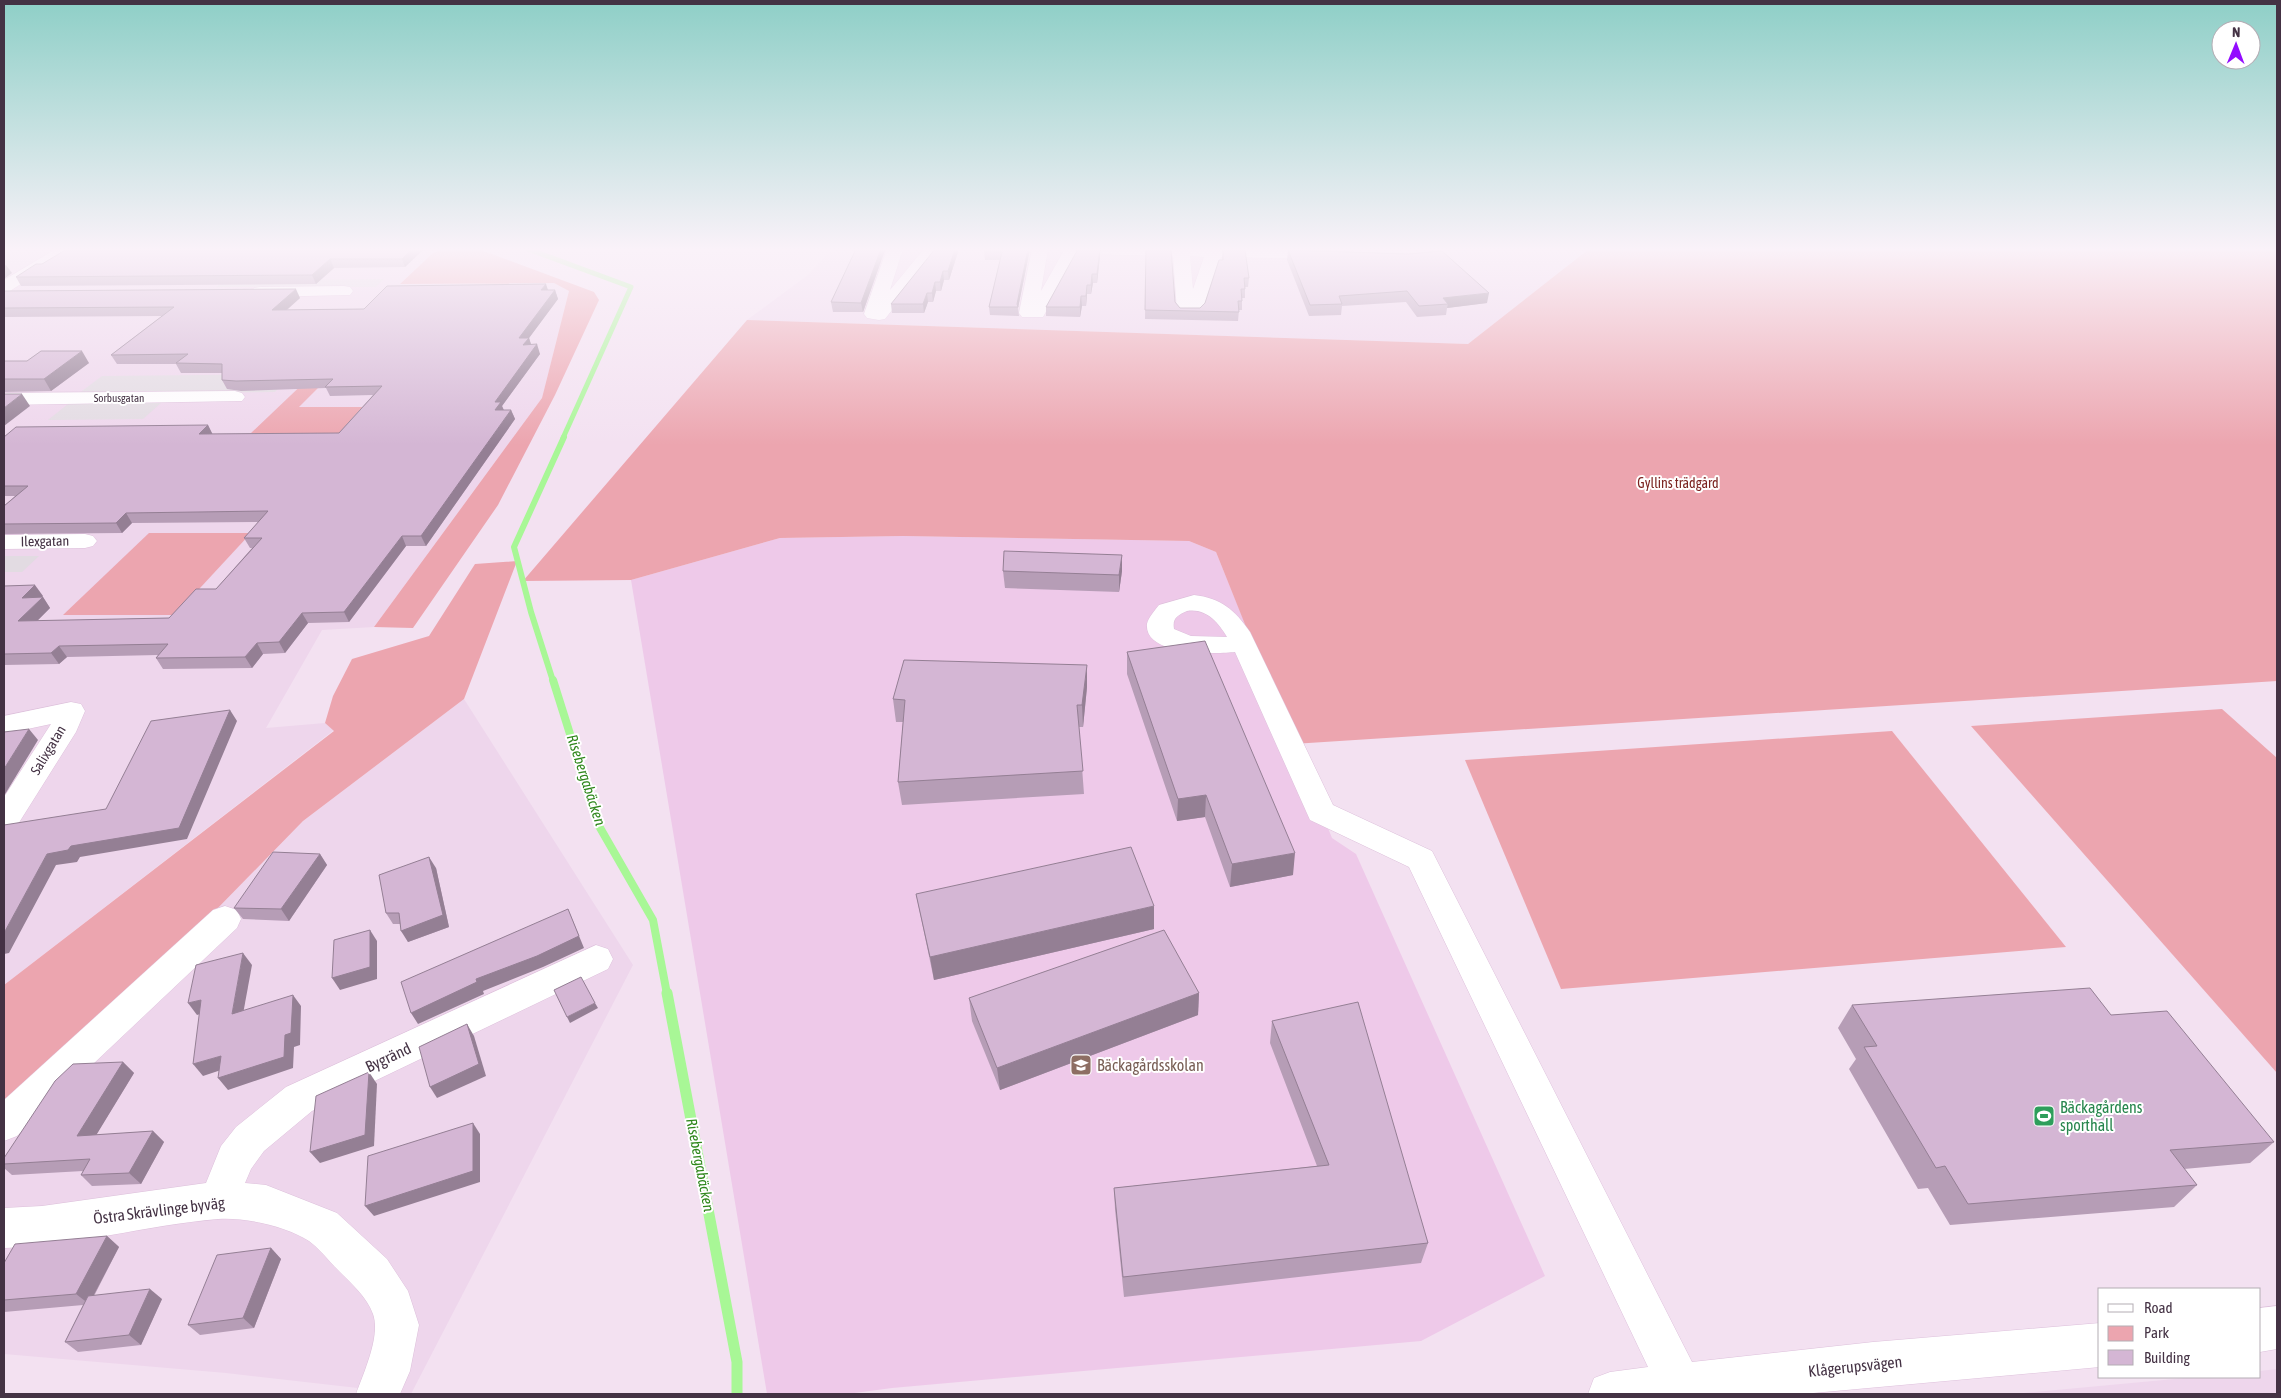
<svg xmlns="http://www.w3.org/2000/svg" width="2281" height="1398" font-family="'Asap Condensed',sans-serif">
  <rect width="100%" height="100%" fill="#f3e1f1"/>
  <g fill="#eed6ec">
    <path d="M 4,249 L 446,249 L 433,253 L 400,284 L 554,283 L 569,291 L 542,398 L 374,627 L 322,630 L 266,728 L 325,723 L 334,730 L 4,985 Z"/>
    <path d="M 832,249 L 1589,249 L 1468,344 L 747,320 L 808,275 Z"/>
    <path d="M 464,699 L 633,965 L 411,1394 L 226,1373 L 4,1354 L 4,1109 L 173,954 L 303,821 Z"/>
    <path d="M 2277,1369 L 2277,1394 L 2013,1394 L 2196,1377 L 2260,1377 L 2260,1371 Z"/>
  </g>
  <path fill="#eec9e9" d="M 903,536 L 1189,541 L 1216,552 L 1332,838 L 1356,854 L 1545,1276 L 1421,1341 L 892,1388 L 847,1394 L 767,1394 L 631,580 L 780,538 Z"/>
  <g fill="#eca5af">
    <path d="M 446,249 L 478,249 L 594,292 L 599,300 L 555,395 L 498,505 L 413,628 L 374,627 L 542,398 L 569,291 L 554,283 L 400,284 L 433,253 Z"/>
    <path d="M 1589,249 L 2277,249 L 2277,681 L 1293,744 L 1216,552 L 1189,541 L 903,536 L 780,538 L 631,580 L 523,581 L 747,320 L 1468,344 Z"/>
    <path d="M 311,376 L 330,376 L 299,407 L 366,407 L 342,433 L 251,433 Z"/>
    <path d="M 149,533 L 251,533 L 175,615 L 63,615 Z"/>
    <path d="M 517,561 L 464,699 L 303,821 L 173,954 L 4,1109 L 4,985 L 334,731 L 325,723 L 333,696 L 352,659 L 429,636 L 475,564 Z"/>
    <path d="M 2222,709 L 2277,758 L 2277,1073 L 1971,726 Z"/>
    <path d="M 1892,731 L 2066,947 L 1561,989 L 1465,760 Z"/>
  </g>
  <g fill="#e2dbe2">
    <path d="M 384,279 L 376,287 L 216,287 L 227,280 Z"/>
    <path d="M 293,374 L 275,392 L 78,394 L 102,376 Z"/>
    <path d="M 161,403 L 143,419 L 48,420 L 68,404 Z"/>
    <path d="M 4,556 L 39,556 L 22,572 L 4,572 Z"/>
  </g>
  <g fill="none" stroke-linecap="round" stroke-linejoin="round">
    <path stroke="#a8f796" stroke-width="5" d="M 528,249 L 631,287 L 563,438"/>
    <path stroke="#a8f796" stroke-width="6" d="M 553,681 L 531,612 L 514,547 L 564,437"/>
    <path stroke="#a8f796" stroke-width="8" d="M 553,680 L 599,826 L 653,920 L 667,994"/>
    <path stroke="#a8f796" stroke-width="11" d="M 667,993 L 737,1362 L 737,1394"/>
    <g stroke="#ddc0db" stroke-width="1">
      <g id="minor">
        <path d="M 56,249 L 75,249 L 10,291 L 4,292 L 4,280 Z"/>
        <path d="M 887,249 L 903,249 L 890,290 L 924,249 L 940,249 L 885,319 L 879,320 L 867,318 L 864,314 Z"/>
        <path d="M 1032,249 L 1048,249 L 1041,291 L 1063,252 L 1061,249 L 1313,249 L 1331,251 L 1333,254 L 1325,259 L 1221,257 L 1203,311 L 1200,315 L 1180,315 L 1177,311 L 1173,256 L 1078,254 L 1043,317 L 1022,317 L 1019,313 ZM 1190,256 L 1204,257 L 1193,289 Z"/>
        <path d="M 344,286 L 350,287 L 353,291 L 350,295 L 260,297 L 254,296 L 251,292 L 254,288 L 260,287 Z"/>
        <path d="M 235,391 L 242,393 L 245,397 L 242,401 L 4,405 L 4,393 Z"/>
        <path d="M 85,534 L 93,536 L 97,541 L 93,546 L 85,548 L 4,549 L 4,535 Z"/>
        <path d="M 1194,595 C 1221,598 1235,610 1250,632 L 1333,805 L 1432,851 L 1692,1362 L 1873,1342 L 2100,1323 L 2100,1367 L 1802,1394 L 1588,1394 L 1594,1378 L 1610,1372 L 1648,1367 L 1409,867 L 1310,820 L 1235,652 C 1216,654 1144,656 1147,624 C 1148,618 1155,610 1159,605 ZM 1187,611 C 1206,608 1218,622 1227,637 L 1191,636 L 1174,629 C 1172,618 1178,615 1187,611 Z"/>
        <path d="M 71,702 L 81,704 L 85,711 L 76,732 L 15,829 L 4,832 L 4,797 L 51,724 L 4,734 L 4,716 Z"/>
        <path d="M 225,906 L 237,910 L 241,919 L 237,928 L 17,1136 L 4,1141 L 4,1100 L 213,910 Z"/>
        <path d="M 596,945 L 608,949 L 613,959 L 608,969 L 312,1111 L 264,1151 L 251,1169 L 245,1183 L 266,1185 L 337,1213 L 387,1259 L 408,1291 L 419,1325 L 410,1371 L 400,1394 L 356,1394 C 363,1374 381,1336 373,1314 C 367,1297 351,1283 338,1270 C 329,1261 319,1248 309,1241 C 286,1226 244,1217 218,1219 C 146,1225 76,1246 4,1248 L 4,1208 L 42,1206 L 206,1183 L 221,1146 L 236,1127 L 286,1087 Z"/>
        <path d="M 2277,1306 L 2277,1349 L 2260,1352 L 2260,1308 Z"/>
      </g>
    </g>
    <use href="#minor" fill="#fff" fill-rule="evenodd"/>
  </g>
  <g fill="#b69db6">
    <path d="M 67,249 L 424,249 L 405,267 L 334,268 L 316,284 L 21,286 L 16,277 L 42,264 Z"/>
    <path d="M 856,249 L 884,249 L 885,250 L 863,312 L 833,312 L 831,302 Z"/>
    <path d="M 1030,249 L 1018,308 L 1019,316 L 990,315 L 989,307 L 1000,260 L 985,260 L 984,251 Z"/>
    <path d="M 1146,249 L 1175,302 L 1180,308 L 1200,308 L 1205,303 L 1222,260 L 1223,250 L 1249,278 L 1248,287 L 1245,287 L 1245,298 L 1242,298 L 1242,310 L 1239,310 L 1238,321 L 1145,319 Z"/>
    <path d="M 1288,250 L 1487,303 L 1447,308 L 1446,315 L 1417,317 L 1406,302 L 1342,306 L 1341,315 L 1309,316 L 1287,260 Z"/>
    <path d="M 958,252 L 949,280 L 944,280 L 941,291 L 936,291 L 933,302 L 928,302 L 924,313 L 892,313 L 891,304 Z"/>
    <path d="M 1100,256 L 1097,283 L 1093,283 L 1091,294 L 1087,294 L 1086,306 L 1082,306 L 1080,317 L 1046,316 L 1046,307 Z"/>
    <path d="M 548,290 L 555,290 L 558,299 L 529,338 L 531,345 L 540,354 L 502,406 L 504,410 L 511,410 L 515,419 L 426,546 L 406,546 L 349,622 L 308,623 L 285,653 L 263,654 L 252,668 L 163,669 L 156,658 L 158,655 L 67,657 L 59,664 L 4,665 L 4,586 L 43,596 L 41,597 L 43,597 L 50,608 L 37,621 L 169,618 L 216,589 L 252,548 L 250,548 L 244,538 L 259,522 L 132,523 L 122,533 L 4,534 L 4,506 L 15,496 L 4,496 L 4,437 L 208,425 L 212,434 L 339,433 L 373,395 L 330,396 L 326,388 L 241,391 L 227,389 L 222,380 L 222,373 L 181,373 L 176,364 L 117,364 L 111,355 L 162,316 L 4,317 L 4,291 L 300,298 L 287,310 L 364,309 Z"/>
    <path d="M 4,361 L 89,363 L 51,391 L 4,392 Z"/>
    <path d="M 1003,571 L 1122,571 L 1119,592 L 1005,588 Z"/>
    <path d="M 1127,652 L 1293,875 L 1230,887 L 1205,817 L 1177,821 L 1127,674 Z"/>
    <path d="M 1087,687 L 1083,727 L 1079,727 L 1084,794 L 902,805 L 898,782 L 903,722 L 896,722 L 893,699 Z"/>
    <path d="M 320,854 L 327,865 L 289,921 L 243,919 L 234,908 Z"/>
    <path d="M 436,868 L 449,927 L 408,942 L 400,924 L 393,924 L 386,913 Z"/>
    <path d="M 916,894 L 1154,929 L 934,980 Z"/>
    <path d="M 1199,993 L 1198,1015 L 1000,1090 L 972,1021 L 969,998 Z"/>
    <path d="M 1852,1005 L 2111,1015 L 2274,1142 L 2250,1163 L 2184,1169 L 2197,1185 L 2174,1207 L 1950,1225 L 1928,1188 L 1918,1189 L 1849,1069 L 1856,1059 L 1838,1028 Z"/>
    <path d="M 1272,1021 L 1428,1243 L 1421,1263 L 1124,1297 L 1115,1209 L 1114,1188 L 1317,1166 L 1270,1043 Z"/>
    <path d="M 123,1062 L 134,1073 L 96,1135 L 153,1131 L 164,1142 L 141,1184 L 92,1186 L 81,1175 L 83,1171 L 12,1175 L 4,1168 L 4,1158 Z"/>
    <path d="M 107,1236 L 119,1247 L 94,1296 L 162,1299 L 141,1345 L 78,1352 L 65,1342 L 83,1305 L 4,1312 L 4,1263 Z"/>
    <path d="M 271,1248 L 281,1259 L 254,1328 L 200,1335 L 188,1325 Z"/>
  </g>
  <g fill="#947f94">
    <path d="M 412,249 L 424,249 L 405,267 L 402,259 Z"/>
    <path d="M 881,249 L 884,249 L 885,250 L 863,312 L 861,303 Z"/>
    <path d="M 955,249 L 958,249 L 958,252 L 949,280 L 948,271 Z"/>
    <path d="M 1028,249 L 1030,249 L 1018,308 L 1017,304 Z"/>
    <path d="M 1100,249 L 1100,256 L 1097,283 L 1097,274 Z"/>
    <path d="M 330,259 L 334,268 L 316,284 L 312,275 Z"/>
    <path d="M 6,265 L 12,273 L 4,279 L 4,266 Z"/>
    <path d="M 943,271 L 944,280 L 941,291 L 940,282 Z"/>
    <path d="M 1092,274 L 1093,283 L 1091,294 L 1091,285 Z"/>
    <path d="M 935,282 L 936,291 L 933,302 L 932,293 Z"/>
    <path d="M 546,284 L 549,293 L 541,290 Z"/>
    <path d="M 1087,285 L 1087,294 L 1086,306 L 1086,296 Z"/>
    <path d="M 296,289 L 300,298 L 276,319 L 272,310 Z"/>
    <path d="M 555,290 L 558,299 L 529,338 L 532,347 L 527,354 L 519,338 Z"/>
    <path d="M 927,293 L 928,302 L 924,313 L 923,304 Z"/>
    <path d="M 1489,293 L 1487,303 L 1447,308 L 1448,304 L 1443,298 Z"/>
    <path d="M 1081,296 L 1082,306 L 1080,317 L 1080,307 Z"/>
    <path d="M 537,344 L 540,354 L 502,406 L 504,411 L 495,410 L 495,402 Z"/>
    <path d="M 82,351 L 89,363 L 51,391 L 44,379 Z"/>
    <path d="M 22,394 L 30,406 L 4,426 L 4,408 Z"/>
    <path d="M 511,410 L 515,419 L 426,546 L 421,536 Z"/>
    <path d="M 208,425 L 213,435 L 199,434 Z"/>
    <path d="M 126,513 L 132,523 L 122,533 L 116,523 Z"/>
    <path d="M 402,536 L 406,546 L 349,622 L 344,612 Z"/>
    <path d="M 1122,555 L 1122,571 L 1119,592 L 1119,575 Z"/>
    <path d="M 35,585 L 43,596 L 29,609 L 22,598 Z"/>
    <path d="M 43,597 L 50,608 L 26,632 L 18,621 Z"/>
    <path d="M 302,613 L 308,623 L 285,653 L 279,642 Z"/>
    <path d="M 257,643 L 263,654 L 252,668 L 245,657 Z"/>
    <path d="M 59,646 L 67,657 L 59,664 L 51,653 Z"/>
    <path d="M 1087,665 L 1087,687 L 1083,727 L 1082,705 Z"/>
    <path d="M 230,710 L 237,721 L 187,839 L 80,857 L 77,862 L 56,865 L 9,953 L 4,954 L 4,933 L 47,854 L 71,846 Z"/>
    <path d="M 29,729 L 38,740 L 4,796 L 4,769 Z"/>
    <path d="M 1206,795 L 1205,817 L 1177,821 L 1178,799 Z"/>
    <path d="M 1295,853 L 1293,875 L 1230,887 L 1232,864 Z"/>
    <path d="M 320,854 L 327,865 L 289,921 L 281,909 Z"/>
    <path d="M 429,857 L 436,868 L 449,927 L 408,942 L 401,931 Z"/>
    <path d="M 1154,906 L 1154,929 L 934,980 L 930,957 Z"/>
    <path d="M 568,909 L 584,948 L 543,967 L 483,991 L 484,994 L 418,1024 L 411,1013 L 476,979 Z"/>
    <path d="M 370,930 L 377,941 L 377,979 L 340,990 L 332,978 Z"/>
    <path d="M 243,953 L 252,965 L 241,1025 L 232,1014 Z"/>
    <path d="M 1199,993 L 1198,1015 L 1000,1090 L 997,1068 Z"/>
    <path d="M 293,995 L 301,1006 L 300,1045 L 294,1047 L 293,1068 L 228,1090 L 218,1078 L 285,1035 Z"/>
    <path d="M 201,1000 L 210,1011 L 197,1015 L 188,1003 Z"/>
    <path d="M 595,1003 L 598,1008 L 570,1023 L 567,1017 Z"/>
    <path d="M 467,1024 L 474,1036 L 486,1076 L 437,1098 L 430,1087 Z"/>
    <path d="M 221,1056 L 230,1067 L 203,1076 L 193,1064 Z"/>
    <path d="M 123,1062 L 134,1073 L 89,1147 L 77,1136 Z"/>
    <path d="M 369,1072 L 377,1084 L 374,1146 L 320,1163 L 310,1152 Z"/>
    <path d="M 473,1123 L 480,1134 L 480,1182 L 374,1216 L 365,1206 Z"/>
    <path d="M 153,1131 L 164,1142 L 141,1184 L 129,1173 Z"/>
    <path d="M 107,1236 L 119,1247 L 89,1304 L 76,1294 Z"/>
    <path d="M 271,1248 L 281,1259 L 254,1328 L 243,1318 Z"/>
    <path d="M 150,1289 L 162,1299 L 141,1345 L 129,1335 Z"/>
  </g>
  <g fill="#d4b6d4" stroke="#947f94">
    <path d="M 67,249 L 412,249 L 402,259 L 330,259 L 312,275 L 16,277 L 36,264 L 42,264 Z"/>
    <path d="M 856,249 L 881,249 L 861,303 L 831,302 Z"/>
    <path d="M 935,249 L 955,249 L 948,271 L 943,271 L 940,282 L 935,282 L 932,293 L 927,293 L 923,304 L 891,304 Z"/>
    <path d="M 985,249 L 1028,249 L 1017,304 L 1018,307 L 989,307 L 1002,252 L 984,251 Z"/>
    <path d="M 1078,249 L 1100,249 L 1097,274 L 1092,274 L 1091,285 L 1087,285 L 1086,296 L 1081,296 L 1080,307 L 1046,307 Z"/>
    <path d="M 1146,249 L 1171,249 L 1175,302 L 1180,308 L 1200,308 L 1205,303 L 1219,260 L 1223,260 L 1223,250 L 1245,250 L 1249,278 L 1244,278 L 1245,289 L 1241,289 L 1242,301 L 1238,301 L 1239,312 L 1145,310 Z"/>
    <path d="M 1288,250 L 1408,254 L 1442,251 L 1489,293 L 1443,298 L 1448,304 L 1419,306 L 1407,291 L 1339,296 L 1342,304 L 1310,305 Z"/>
    <path d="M 546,284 L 541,290 L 555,290 L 519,338 L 529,338 L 523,345 L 537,344 L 495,402 L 501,402 L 495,410 L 511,410 L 421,536 L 402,536 L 344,612 L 302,613 L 279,642 L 257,643 L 245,657 L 156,658 L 168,644 L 59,646 L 51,653 L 4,654 L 4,586 L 35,585 L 22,598 L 43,597 L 18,621 L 169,618 L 196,589 L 216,589 L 262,538 L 244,538 L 268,511 L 126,513 L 116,523 L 4,524 L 4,506 L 28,486 L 4,486 L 4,437 L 16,427 L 208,425 L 199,434 L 339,433 L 382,386 L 325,387 L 333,379 L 236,381 L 222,380 L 222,364 L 176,363 L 188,354 L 111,355 L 174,307 L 4,308 L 4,291 L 296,289 L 272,310 L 364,309 L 387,286 Z"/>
    <path d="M 41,351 L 82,351 L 44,379 L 4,379 L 4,361 L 27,361 Z"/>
    <path d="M 4,394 L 22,394 L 4,408 Z"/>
    <path d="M 1004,551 L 1122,555 L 1119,575 L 1003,571 Z"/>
    <path d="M 1205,641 L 1295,853 L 1232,864 L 1206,795 L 1178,799 L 1127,652 Z"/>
    <path d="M 904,660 L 1087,665 L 1082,705 L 1077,705 L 1083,771 L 898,782 L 905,700 L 893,699 Z"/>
    <path d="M 230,710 L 179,828 L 71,846 L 68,850 L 47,854 L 4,933 L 4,825 L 106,809 L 151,721 Z"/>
    <path d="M 29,729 L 4,769 L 4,732 Z"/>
    <path d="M 1131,847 L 1154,906 L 930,957 L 916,894 Z"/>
    <path d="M 273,852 L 320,854 L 281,909 L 234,908 Z"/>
    <path d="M 429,857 L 443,915 L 401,931 L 399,913 L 386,913 L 379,875 Z"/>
    <path d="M 568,909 L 579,936 L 537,956 L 476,979 L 477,982 L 411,1013 L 401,982 Z"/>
    <path d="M 370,930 L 370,967 L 332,978 L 334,940 Z"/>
    <path d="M 1164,930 L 1199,993 L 997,1068 L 969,998 Z"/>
    <path d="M 243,953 L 232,1014 L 293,995 L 291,1033 L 285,1035 L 284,1057 L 218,1078 L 221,1056 L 193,1064 L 201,1000 L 188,1003 L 196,965 Z"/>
    <path d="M 581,977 L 595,1003 L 567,1017 L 554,990 Z"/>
    <path d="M 2090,988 L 2111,1015 L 2167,1011 L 2274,1142 L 2170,1150 L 2197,1185 L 1968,1204 L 1945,1166 L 1936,1168 L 1864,1047 L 1877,1046 L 1852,1005 Z"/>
    <path d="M 1358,1002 L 1428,1243 L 1123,1277 L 1114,1188 L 1329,1165 L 1272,1021 Z"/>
    <path d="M 467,1024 L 479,1064 L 430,1087 L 419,1047 Z"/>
    <path d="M 123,1062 L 77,1136 L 153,1131 L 129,1173 L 81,1175 L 90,1159 L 4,1164 L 4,1158 L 55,1081 L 73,1064 Z"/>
    <path d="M 369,1072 L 365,1135 L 310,1152 L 316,1096 Z"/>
    <path d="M 473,1123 L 473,1171 L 365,1206 L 368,1156 Z"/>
    <path d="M 107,1236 L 76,1294 L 4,1300 L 4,1263 L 15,1244 Z"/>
    <path d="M 271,1248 L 243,1318 L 188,1325 L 217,1255 Z"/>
    <path d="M 150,1289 L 129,1335 L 65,1342 L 88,1296 Z"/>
  </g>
  <linearGradient id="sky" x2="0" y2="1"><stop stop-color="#8ecfc7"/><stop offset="0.56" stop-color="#faf2f9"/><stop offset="1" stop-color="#faf2f9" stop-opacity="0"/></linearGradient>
  <rect width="2281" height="445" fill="url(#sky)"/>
  <defs>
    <g id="school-square" transform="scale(1.125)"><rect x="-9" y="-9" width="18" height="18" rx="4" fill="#8d6e63" stroke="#fff"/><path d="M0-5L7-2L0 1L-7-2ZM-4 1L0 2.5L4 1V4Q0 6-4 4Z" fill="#fff"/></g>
    <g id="stadium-square" transform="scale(1.125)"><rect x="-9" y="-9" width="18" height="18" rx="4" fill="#2e9e5b" stroke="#fff"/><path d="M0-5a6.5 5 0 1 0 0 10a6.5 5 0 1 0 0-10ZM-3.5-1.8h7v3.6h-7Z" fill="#fff"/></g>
  </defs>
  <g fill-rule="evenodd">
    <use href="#school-square" x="1081" y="1065"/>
    <use href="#stadium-square" x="2044" y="1116"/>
  </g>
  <g text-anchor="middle" stroke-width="4" stroke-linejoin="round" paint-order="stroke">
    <g font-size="11" fill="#443244" stroke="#fff">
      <text x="119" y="402">Sorbusgatan</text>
    </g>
    <g font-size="14" fill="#7b2320" stroke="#fff">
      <text x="1678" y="488">Gyllins trädgård</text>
    </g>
    <g font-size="14" fill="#443244" stroke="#fff">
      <text transform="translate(45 541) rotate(-1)" y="5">Ilexgatan</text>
      <text transform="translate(48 750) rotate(-59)" y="5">Salixgatan</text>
    </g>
    <g font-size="15" font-style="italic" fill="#2f871c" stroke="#fff">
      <text transform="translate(586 780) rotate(72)" y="5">Risebergabäcken</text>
      <text transform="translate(700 1165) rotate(79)" y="5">Risebergabäcken</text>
    </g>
    <g font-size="16" fill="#443244" stroke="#fff">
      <text transform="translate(388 1057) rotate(-25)" y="6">Bygränd</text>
      <text transform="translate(159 1210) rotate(-7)" y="6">Östra Skrävlinge byväg</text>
      <text transform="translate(1855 1366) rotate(-6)" y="6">Klågerupsvägen</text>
    </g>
    <g font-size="16" fill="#785e54" stroke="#fff" text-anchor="start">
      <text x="1097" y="1071">Bäckagårdsskolan</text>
    </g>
    <g font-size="16" fill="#27864d" stroke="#fff" text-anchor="start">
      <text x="2060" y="1113">Bäckagårdens<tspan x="2060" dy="18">sporthall</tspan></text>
    </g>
  </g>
  <rect width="2281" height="1398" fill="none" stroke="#443244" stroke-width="10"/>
  <rect x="2098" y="1288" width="162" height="90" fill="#ffffff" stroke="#b4adb4"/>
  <rect x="2108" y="1304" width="25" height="8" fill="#ffffff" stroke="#b4adb4"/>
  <text x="2144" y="1313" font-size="15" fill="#443244">Road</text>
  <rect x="2108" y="1326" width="25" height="15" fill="#eca5af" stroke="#b4adb4"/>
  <text x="2144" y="1338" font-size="15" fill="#443244">Park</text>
  <rect x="2108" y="1350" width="25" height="15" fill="#d4b6d4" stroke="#b4adb4"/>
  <text x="2144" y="1363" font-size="15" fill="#443244">Building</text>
  <g transform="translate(2236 45) rotate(1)"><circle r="24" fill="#ffffff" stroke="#b4adb4"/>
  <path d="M0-4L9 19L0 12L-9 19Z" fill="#930cff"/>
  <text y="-8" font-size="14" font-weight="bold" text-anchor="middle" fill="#443244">N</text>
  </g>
</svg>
